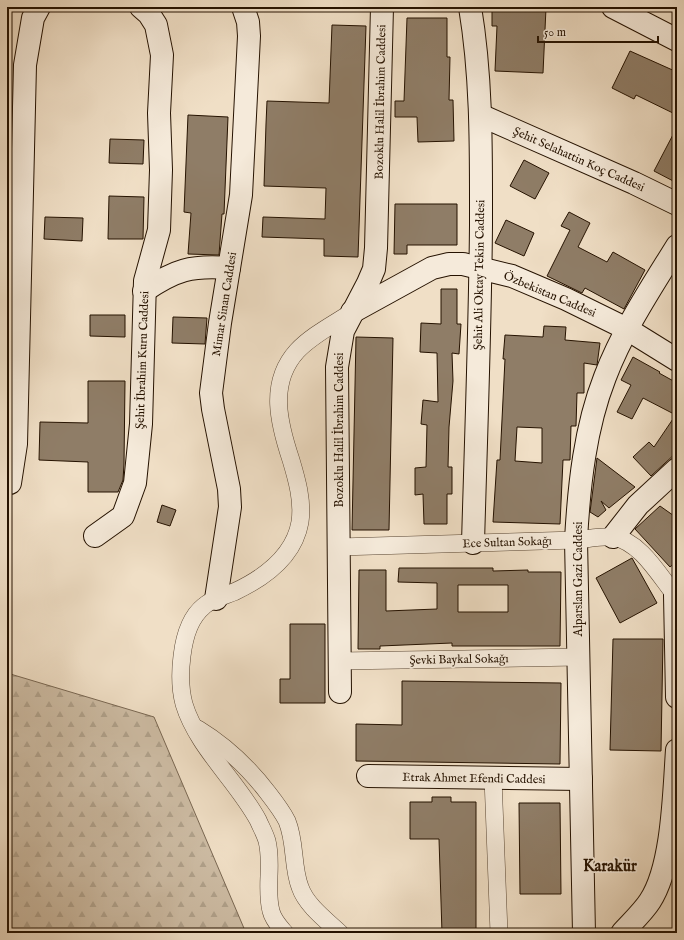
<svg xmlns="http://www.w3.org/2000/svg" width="684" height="940" font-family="'IM FELL English',serif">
  <defs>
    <pattern id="forest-firs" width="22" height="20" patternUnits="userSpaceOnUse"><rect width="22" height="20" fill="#cdbca4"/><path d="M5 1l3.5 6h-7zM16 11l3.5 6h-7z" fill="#b0a18b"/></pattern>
  </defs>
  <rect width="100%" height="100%" fill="#f0dfc6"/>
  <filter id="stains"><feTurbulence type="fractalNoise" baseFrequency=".005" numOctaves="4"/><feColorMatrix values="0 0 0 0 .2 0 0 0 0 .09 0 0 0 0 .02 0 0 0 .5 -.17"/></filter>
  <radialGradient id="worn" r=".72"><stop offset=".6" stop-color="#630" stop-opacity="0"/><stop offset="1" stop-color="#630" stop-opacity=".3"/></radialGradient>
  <path fill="url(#forest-firs)" stroke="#796752" d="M 7,673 L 154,717 L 246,933 L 7,933 Z"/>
  <g fill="#8f7d67" stroke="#251200" fill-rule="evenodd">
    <path d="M 492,7 L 546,8 L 543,73 L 495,71 L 497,26 L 492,26 Z"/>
    <path d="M 407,18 L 447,18 L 447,57 L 450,57 L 449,100 L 453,100 L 454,141 L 418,142 L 417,117 L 395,117 L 395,101 L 404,101 Z"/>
    <path d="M 332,25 L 366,26 L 358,257 L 324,256 L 324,239 L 262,237 L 263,217 L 325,219 L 326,188 L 264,186 L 266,124 L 267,101 L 329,103 Z"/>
    <path d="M 630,51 L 677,72 L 677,115 L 636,95 L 634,99 L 612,88 Z"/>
    <path d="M 188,115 L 228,117 L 224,214 L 222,214 L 219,255 L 188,254 L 191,213 L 184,212 Z"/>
    <path d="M 677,127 L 677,183 L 654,171 Z"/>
    <path d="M 110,139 L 144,140 L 143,164 L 109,163 Z"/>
    <path d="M 524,160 L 549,173 L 535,199 L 510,186 Z"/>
    <path d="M 109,196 L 144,197 L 143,239 L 108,239 Z"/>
    <path d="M 395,204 L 457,204 L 457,245 L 407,245 L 407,254 L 394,254 Z"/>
    <path d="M 569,212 L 590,223 L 578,247 L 607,262 L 613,252 L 645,270 L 624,309 L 585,288 L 582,293 L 547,276 L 570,230 L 561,226 Z"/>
    <path d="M 45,217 L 83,218 L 82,241 L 44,239 Z"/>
    <path d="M 506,220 L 534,233 L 524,256 L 495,243 Z"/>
    <path d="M 441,289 L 457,289 L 457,324 L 461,324 L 459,354 L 452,353 L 453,381 L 449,427 L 448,467 L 452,467 L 452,494 L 447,494 L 447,524 L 424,524 L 423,494 L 415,495 L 415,468 L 426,467 L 427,425 L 421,424 L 423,400 L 438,402 L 437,353 L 420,352 L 421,323 L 441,324 Z"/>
    <path d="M 90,315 L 125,315 L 125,337 L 90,336 Z"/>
    <path d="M 173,317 L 207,318 L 205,344 L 172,343 Z"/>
    <path d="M 544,326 L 566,327 L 565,340 L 600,343 L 597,365 L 584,363 L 584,393 L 577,393 L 576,426 L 571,426 L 570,460 L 563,460 L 560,524 L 493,522 L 497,460 L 500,460 L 505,359 L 503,359 L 505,335 L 543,337 ZM 517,427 L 542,428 L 542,463 L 515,461 Z"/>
    <path d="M 356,337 L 393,338 L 389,530 L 352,530 Z"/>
    <path d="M 633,357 L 660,372 L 659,373 L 677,383 L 677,405 L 672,413 L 643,398 L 632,419 L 617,412 L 631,385 L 621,380 Z"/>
    <path d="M 88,381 L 125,381 L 124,464 L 123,480 L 118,492 L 88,492 L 88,462 L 39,460 L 40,422 L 88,423 Z"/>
    <path d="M 677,413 L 677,452 L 651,476 L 633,457 L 649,442 L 654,447 Z"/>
    <path d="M 597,458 L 635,487 L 609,508 L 601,501 L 606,510 L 598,517 L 590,512 Z"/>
    <path d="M 162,505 L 176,510 L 170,526 L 157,522 Z"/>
    <path d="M 660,506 L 677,518 L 677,561 L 670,567 L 635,529 Z"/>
    <path d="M 632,558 L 657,603 L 620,623 L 596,578 Z"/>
    <path d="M 399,568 L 493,568 L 493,571 L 528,570 L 528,572 L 561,572 L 560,646 L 452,646 L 452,643 L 380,646 L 380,649 L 358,649 L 359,570 L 386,570 L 386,611 L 437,609 L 437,583 L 398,582 ZM 458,585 L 508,585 L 508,612 L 458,612 Z"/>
    <path d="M 290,624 L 325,624 L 325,703 L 280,703 L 280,679 L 290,679 Z"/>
    <path d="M 613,639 L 663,639 L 661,751 L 610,750 Z"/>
    <path d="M 402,681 L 561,683 L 560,764 L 356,761 L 356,724 L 402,725 Z"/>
    <path d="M 432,797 L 451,797 L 451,802 L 476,802 L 476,933 L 442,933 L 439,839 L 410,839 L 410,802 L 432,802 Z"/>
    <path d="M 519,803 L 560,803 L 561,894 L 520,894 Z"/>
  </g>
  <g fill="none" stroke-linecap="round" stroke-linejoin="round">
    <g stroke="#584532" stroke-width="18">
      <g id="street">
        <path d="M 339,547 L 576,540 C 587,539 602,536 613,537 C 640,541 659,575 675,595"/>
        <path d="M 340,661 L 578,657"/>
        <path d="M 198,729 C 226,746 248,767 268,793 C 275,802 282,811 287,821 C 296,843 292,866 300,887 C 306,905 326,920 340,933"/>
        <path d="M 493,778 L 499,933"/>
        <path d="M 285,933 C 280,927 273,920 271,911 C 265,888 273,864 267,841 C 265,834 261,827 258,820 C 237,781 197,747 184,704 C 180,689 180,672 182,656 C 184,639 189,618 204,606 C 211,599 224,596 234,592 C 264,578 294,557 300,522 C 303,501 297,480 291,460 C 279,424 268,383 297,351 C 312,335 334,324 352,312"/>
      </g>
    </g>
    <g stroke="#251200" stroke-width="24">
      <g id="secondary">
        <path d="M 470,7 C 482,79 481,152 481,225 C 480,331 476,437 473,543"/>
        <path d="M 613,7 L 677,40"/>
        <path d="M 480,115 L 634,183 L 677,204"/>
        <path d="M 144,291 C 175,270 191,265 229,268"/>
        <path d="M 352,312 L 432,268 L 449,264 L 463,264 L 512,276 L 566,299 L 627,329 L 677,360"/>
        <path d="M 10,483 L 16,444 L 25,65 L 33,18 L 39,7"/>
        <path d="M 95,536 L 123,516 L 135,483 L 141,424 L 145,281 L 159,230 L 161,170 L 159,113 L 162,55 L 156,25 L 149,14 L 141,7"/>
        <path d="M 613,537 L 638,505 L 677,469"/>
        <path d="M 677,589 L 675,595 L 677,697"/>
        <path d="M 216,599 L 230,507 L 229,489 L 213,409 L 211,393 L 220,323 L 241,195 L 249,36 L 248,22 L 243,7"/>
        <path d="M 340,692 L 337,367 L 343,331 L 368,283 L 374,269 L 376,248 L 382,7"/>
        <path d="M 368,776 L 581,779"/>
        <path d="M 584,933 L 576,540 C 579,485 585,428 605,377 C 623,330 651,288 677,246"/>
        <path d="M 622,933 C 631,923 643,912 650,901 C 673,866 674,792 677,750"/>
      </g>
    </g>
    <use href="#street" stroke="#f5eada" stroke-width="17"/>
    <use href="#secondary" stroke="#f5eada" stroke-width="22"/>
  </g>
  <g text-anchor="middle" stroke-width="3.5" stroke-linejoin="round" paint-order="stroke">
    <g font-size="12" fill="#251200" stroke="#f5eada">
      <text transform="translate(380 102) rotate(-89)" y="4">Bozoklu Halil İbrahim Caddesi</text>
      <text transform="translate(579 159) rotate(24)" y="4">Şehit Selahattin Koç Caddesi</text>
      <text transform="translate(479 275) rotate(-89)" y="4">Şehit Ali Oktay Tekin Caddesi</text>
      <text transform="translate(550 294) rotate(23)" y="4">Özbekistan Caddesi</text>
      <text transform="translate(224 304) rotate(-81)" y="4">Mimar Sinan Caddesi</text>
      <text transform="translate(142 360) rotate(-88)" y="4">Şehit İbrahim Kuru Caddesi</text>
      <text transform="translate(339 430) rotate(-90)" y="4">Bozoklu Halil İbrahim Caddesi</text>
      <text transform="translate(507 542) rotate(-2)" y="4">Ece Sultan Sokağı</text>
      <text transform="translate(578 579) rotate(-90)" y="4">Alparslan Gazi Caddesi</text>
      <text transform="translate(459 659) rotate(-1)" y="4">Şevki Baykal Sokağı</text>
      <text transform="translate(474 778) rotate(1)" y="4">Etrak Ahmet Efendi Caddesi</text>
    </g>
    <g font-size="16" font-weight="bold" fill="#251200" stroke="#f5eada">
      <text x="610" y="871">Karakür</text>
    </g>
  </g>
  <rect width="684" height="940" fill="none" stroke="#f0dfc6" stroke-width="24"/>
  <rect x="8" y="8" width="668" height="924" fill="none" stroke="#251200" stroke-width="2"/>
  <rect x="12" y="12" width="660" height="916" fill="none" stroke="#251200"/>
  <path d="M538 36v6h120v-6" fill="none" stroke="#251200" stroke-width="2"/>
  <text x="544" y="36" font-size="12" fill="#251200" stroke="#f5eada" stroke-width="3" paint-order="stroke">50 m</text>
  <rect width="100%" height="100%" filter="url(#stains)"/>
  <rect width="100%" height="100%" fill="url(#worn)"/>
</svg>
